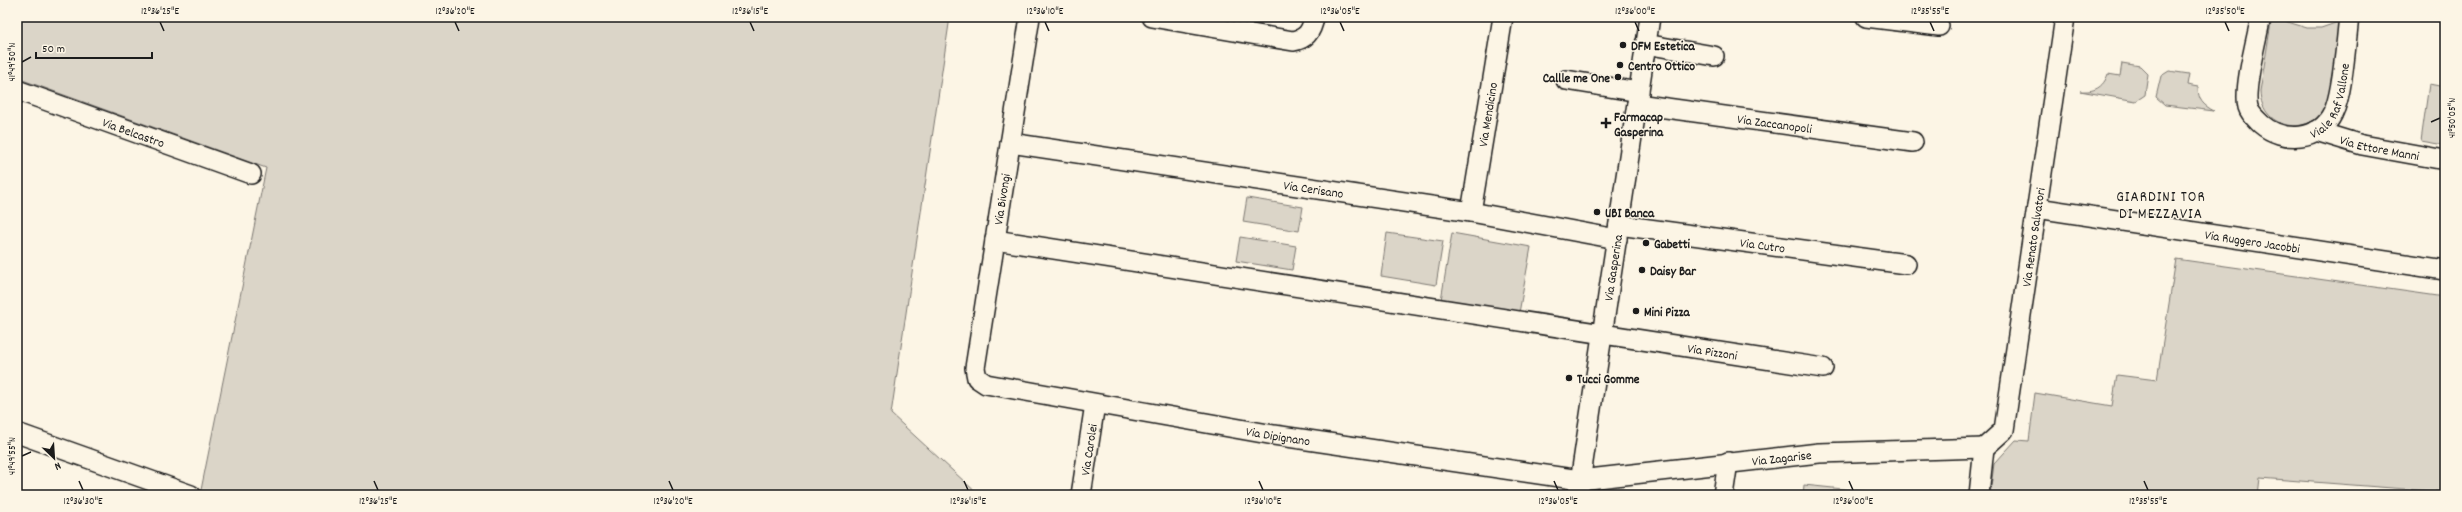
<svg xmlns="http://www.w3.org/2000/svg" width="2462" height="512" font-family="Dekko,sans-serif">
  <rect width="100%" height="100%" fill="#fcf5e5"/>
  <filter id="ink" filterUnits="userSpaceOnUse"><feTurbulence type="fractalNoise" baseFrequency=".025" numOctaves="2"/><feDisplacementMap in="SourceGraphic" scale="8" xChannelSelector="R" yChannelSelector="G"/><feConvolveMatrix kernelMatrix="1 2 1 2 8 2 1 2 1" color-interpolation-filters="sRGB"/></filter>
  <g filter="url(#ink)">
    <g fill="#dbd5c8" stroke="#7c7872">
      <path d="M 17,17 L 950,17 L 891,414 L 979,495 L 200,495 L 266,168 L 17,78 Z"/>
      <path d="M 2272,17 L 2307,28 L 2321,28 L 2341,21 L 2329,102 C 2314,138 2261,132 2260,91 Z"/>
      <path d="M 2122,63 L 2140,66 L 2148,74 L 2145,95 L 2136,101 L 2080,91 C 2094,92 2103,88 2108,74 L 2120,76 Z"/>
      <path d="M 2169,71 L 2189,74 L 2187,85 L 2198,87 C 2198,100 2203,105 2214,111 L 2165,105 L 2156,97 L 2161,76 Z"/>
      <path d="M 2429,84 L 2445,87 L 2444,145 L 2421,141 Z"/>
      <path d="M 1247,198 L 1303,207 L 1299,231 L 1243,222 Z"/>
      <path d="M 1387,233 L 1443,241 L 1436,285 L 1381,276 Z"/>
      <path d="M 1452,233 L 1531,247 L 1519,313 L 1441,300 Z"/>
      <path d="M 1240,237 L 1296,246 L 1292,270 L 1236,261 Z"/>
      <path d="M 2176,259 L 2445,297 L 2445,492 L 2260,478 L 2258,495 L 1990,495 L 1994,464 L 2016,440 L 2029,441 L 2035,393 L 2112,406 L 2117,375 L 2157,380 Z"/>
      <path d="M 1804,485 L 1891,494 L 1891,495 L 1803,495 Z"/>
    </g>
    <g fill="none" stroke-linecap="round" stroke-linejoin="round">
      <g stroke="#1c1c1c" stroke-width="22">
        <g id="minor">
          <path id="s1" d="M 1030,17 L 975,368 L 977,378 L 986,384 L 1274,435 L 1580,480 L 1819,453 L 1984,448"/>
          <path d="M 1152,17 L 1293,41 C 1307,39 1312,30 1314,17"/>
          <path d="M 1866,17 L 1939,26"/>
          <path id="s2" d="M 2261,17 C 2257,37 2243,89 2248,107 C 2250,114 2256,119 2261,124 C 2283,143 2320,141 2333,113 C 2343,94 2346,40 2349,17"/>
          <path d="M 1645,44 L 1714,56"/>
          <path d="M 1566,80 L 1639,92"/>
          <path id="s3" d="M 17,90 L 251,174"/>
          <path id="s4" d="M 1637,104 L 1913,142"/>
          <path id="s5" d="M 2316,131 L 2362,145 L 2445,160"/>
          <path id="s6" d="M 1010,143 L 1471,212 L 1617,239"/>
          <path id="s7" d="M 2037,208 L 2445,270"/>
          <path id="s8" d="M 1471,212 L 1503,17"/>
          <path id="s9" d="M 1619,225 L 1906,264"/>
          <path id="s10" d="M 995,240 L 1823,368"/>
          <path d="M 17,433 L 191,495"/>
          <path id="s11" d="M 1984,448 L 2004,430 L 2065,17"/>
          <path id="s12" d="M 1081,495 L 1095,404"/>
          <path id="s13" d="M 1578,495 L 1650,17"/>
          <path d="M 1723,495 L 1728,462"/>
          <path d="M 1979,495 L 1984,448"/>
        </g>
      </g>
      <use href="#minor" stroke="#fcf5e5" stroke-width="19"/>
    </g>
  </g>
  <path fill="none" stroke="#1c1c1c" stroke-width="1.5" d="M 160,22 L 164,31M 455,22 L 459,31M 750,22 L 754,31M 1045,22 L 1049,31M 1340,22 L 1344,31M 1635,22 L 1639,31M 1930,22 L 1934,31M 2225,22 L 2229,31M 22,62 L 31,57M 2431,122 L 2440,118M 22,456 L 31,452M 79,481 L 83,490M 374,481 L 378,490M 669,481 L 673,490M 964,481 L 968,490M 1259,481 L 1263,490M 1554,481 L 1558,490M 1849,481 L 1853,490M 2144,481 L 2148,490"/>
  <g fill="#1c1c1c" stroke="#fcf5e5" stroke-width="1.5">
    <circle cx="1623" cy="45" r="4"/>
    <circle cx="1620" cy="65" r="4"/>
    <circle cx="1618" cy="77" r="4"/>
    <path d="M1604 117h4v4h4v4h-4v4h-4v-4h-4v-4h4z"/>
    <circle cx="1597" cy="212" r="4"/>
    <circle cx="1646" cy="243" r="4"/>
    <circle cx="1642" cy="270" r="4"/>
    <circle cx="1636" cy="311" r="4"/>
    <circle cx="1569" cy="378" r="4"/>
  </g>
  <g text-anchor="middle" stroke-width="3" stroke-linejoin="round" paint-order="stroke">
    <g font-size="13" font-weight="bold" fill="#1c1c1c" stroke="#fcf5e5" text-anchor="start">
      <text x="1631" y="50">DFM Estetica</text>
      <text x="1628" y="70">Centro Ottico</text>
      <text x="1610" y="82" text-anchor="end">Callle me One</text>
      <text x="1614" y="121">Farmacap<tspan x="1614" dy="15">Gasperina</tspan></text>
      <text x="1605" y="217">UBI Banca</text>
      <text x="1654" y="248">Gabetti</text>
      <text x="1650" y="275">Daisy Bar</text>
      <text x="1644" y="316">Mini Pizza</text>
      <text x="1577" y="383">Tucci Gomme</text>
    </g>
    <g font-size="13" fill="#1c1c1c" stroke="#fcf5e5">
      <text dy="5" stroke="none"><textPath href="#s2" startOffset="207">Viale Raf Vallone</textPath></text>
      <text dy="5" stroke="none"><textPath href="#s8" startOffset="99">Via Mendicino</textPath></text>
      <text dy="5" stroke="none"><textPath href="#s4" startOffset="139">Via Zaccanopoli</textPath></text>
      <text dy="5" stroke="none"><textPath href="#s3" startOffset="124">Via Belcastro</textPath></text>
      <text dy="5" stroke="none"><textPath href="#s5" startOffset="66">Via Ettore Manni</textPath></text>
      <text dy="5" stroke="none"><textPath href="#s6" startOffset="307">Via Cerisano</textPath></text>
      <text transform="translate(1001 199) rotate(-81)" y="5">Via Bivongi</text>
      <text dy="5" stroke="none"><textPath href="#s11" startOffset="222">Via Renato Salvatori</textPath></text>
      <text dy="5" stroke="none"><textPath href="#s7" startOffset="218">Via Ruggero Jacobbi</textPath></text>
      <text dy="5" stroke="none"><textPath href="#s9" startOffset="145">Via Cutro</textPath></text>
      <text dy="5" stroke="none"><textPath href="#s13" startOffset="230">Via Gasperina</textPath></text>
      <text dy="5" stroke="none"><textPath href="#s10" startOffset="726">Via Pizzoni</textPath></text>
      <text dy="5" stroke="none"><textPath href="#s1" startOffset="673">Via Dipignano</textPath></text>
      <text dy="5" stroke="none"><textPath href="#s12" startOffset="46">Via Carolei</textPath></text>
      <text dy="5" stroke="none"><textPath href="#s1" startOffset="1181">Via Zagarise</textPath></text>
    </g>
    <g font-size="15" letter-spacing="1" fill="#1c1c1c" stroke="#fcf5e5">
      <text x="2161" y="201">GIARDINI TOR<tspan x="2161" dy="17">DI MEZZAVIA</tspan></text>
    </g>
  </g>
  <rect width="2462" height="512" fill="none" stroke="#fcf5e5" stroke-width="44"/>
  <g transform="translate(54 458) rotate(155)" stroke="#fcf5e5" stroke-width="3" paint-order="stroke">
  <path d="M0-3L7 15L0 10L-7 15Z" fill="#1c1c1c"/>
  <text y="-6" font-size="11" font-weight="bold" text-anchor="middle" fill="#1c1c1c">N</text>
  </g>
  <path d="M36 52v6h116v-6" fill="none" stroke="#1c1c1c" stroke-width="2"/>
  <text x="42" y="52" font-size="12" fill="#1c1c1c" stroke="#fcf5e5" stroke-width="3" paint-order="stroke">50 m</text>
  <rect x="22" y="22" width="2418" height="468" fill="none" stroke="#1c1c1c" stroke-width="1.5"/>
  <g font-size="10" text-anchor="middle" fill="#1c1c1c">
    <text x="160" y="14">12°36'25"E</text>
    <text x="455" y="14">12°36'20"E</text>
    <text x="750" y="14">12°36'15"E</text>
    <text x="1045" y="14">12°36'10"E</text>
    <text x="1340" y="14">12°36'05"E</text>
    <text x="1635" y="14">12°36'00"E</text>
    <text x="1930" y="14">12°35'55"E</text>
    <text x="2225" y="14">12°35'50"E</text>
    <text transform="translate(11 62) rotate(-90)" y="4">41°49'50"N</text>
    <text transform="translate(2451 118) rotate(-90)" y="4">41°50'05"N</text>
    <text transform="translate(11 456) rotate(-90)" y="4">41°49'55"N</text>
    <text x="83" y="504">12°36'30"E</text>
    <text x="378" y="504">12°36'25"E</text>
    <text x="673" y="504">12°36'20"E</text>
    <text x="968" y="504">12°36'15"E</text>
    <text x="1263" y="504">12°36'10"E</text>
    <text x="1558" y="504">12°36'05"E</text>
    <text x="1853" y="504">12°36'00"E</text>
    <text x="2148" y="504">12°35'55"E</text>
  </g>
</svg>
